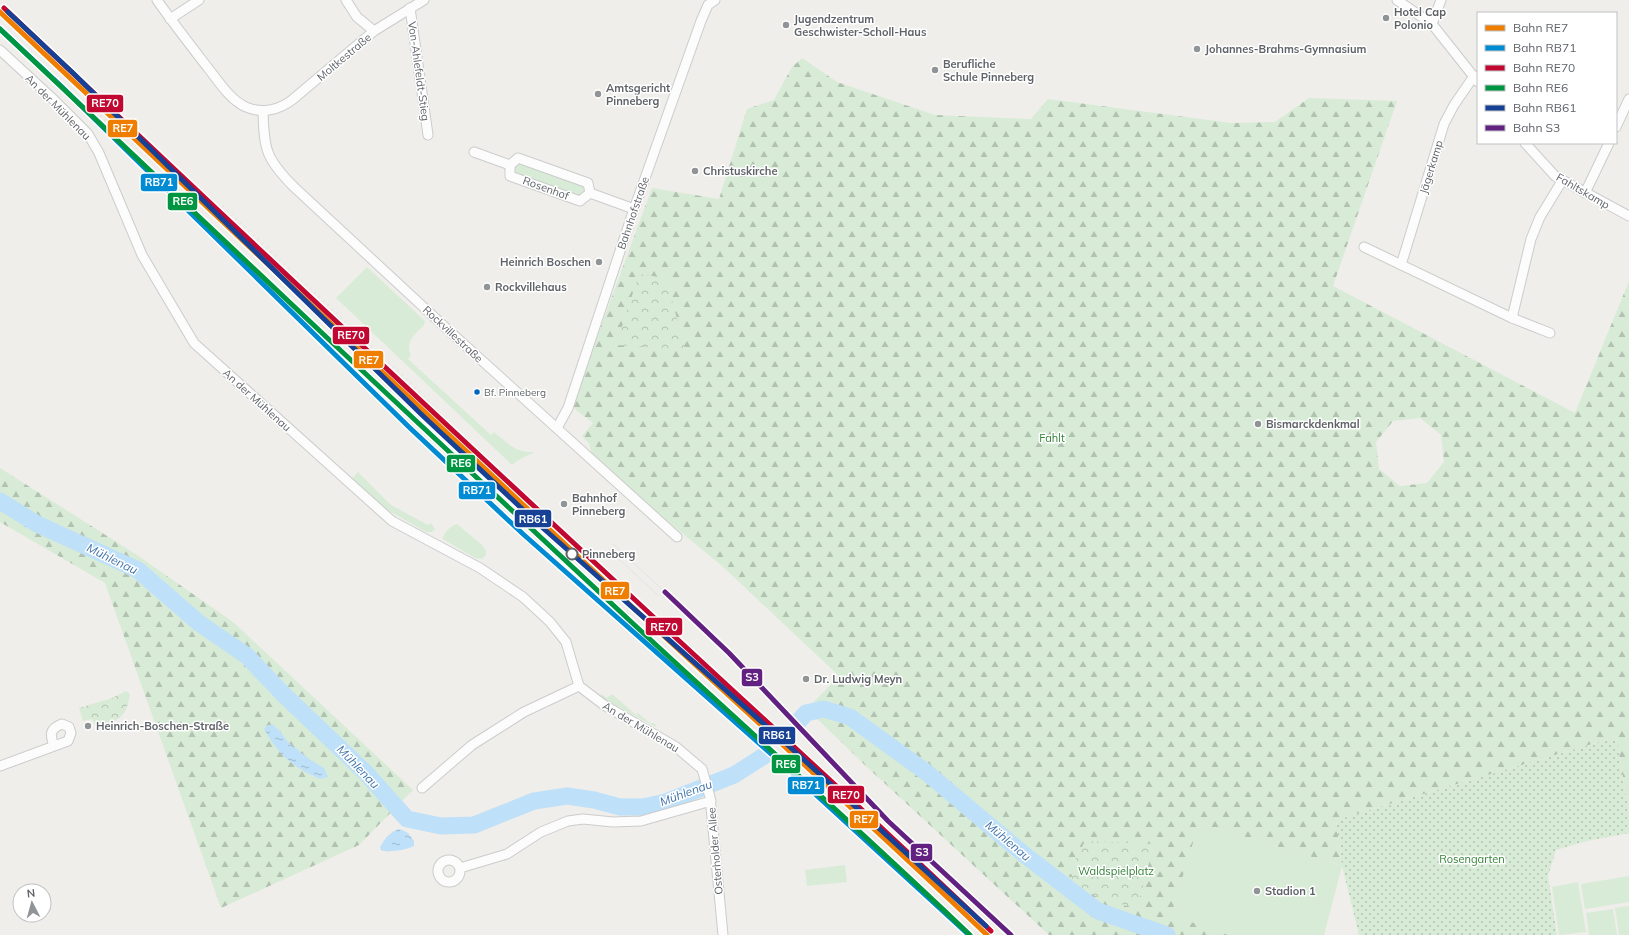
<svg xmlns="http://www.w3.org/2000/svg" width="1629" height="935" font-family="Mulish,sans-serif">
  <defs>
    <pattern id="forest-firs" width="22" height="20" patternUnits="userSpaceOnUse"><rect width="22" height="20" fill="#d8ebd6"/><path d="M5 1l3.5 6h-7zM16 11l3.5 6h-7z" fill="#b2c2b1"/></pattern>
    <pattern id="park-crowns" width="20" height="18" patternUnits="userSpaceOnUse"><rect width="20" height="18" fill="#d8ebd6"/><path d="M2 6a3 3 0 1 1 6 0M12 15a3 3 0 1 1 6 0" fill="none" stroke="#b2c2b1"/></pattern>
    <pattern id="garden-dots" width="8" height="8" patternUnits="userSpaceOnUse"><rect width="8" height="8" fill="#d8ebd6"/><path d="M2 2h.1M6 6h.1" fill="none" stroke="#b2c2b1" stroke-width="1.8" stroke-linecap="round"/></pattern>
    <pattern id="water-ripples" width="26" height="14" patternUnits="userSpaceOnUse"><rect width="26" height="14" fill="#bfe0f9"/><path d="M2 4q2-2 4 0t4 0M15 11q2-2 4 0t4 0" fill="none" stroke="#9eb9cd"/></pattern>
  </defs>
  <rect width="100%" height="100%" fill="#efeeea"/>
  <g fill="#d8ebd6">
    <path d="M 516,162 L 584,186 L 585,191 L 581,195 L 577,196 L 516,174 L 513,165 Z"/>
    <path d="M 367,267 L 425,321 L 424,325 C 416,333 404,342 411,355 L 408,359 L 491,435 L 494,432 C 506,442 516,453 533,452 L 533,453 L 520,459 L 512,465 L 336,298 Z"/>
    <path d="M 358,472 L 391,505 L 428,525 L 431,523 L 435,529 L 432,532 L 426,532 L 374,502 L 350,481 Z"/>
    <path d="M 457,524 L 482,545 L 486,551 L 486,555 L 482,559 L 475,558 L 443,539 L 443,536 C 447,531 450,526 457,524 Z"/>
    <path d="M 601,694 L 607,698 L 612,694 L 636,715 L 638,713 L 650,723 L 654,723 L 657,727 L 654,726 L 604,699 L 600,695 Z"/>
    <path d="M 1199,823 L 1342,866 L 1324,935 L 1228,935 L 1170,916 Z"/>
    <path d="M 845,865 L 847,882 L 807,886 L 805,870 Z"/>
    <path d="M 1629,876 L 1629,902 L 1585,909 L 1581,884 Z"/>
    <path d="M 1578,882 L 1586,932 L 1559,935 L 1552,887 Z"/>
    <path d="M 1629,906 L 1629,935 L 1619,935 L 1615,908 Z"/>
    <path d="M 1613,909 L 1617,935 L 1589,935 L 1586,913 Z"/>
  </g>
  <g fill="url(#forest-firs)" fill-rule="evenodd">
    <path d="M 802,58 L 837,82 L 935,115 L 1031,119 L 1048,99 L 1231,123 L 1275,122 L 1309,98 L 1397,101 L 1333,286 L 1575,413 L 1629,281 L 1629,814 L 1616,737 L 1336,820 L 1342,866 L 1199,823 L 1171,915 L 1228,935 L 1049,935 L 868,768 L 807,709 L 839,676 L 721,565 L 593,460 L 589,443 L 582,436 L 593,423 L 576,410 L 572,405 L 652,188 L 719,199 L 747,109 L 774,100 L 792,67 ZM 1420,418 L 1441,435 L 1444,462 L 1427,483 L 1400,486 L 1379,469 L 1376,442 L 1393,421 Z"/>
    <path d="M 0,468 L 137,555 L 233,622 L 413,790 L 359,845 L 221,908 L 105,583 L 0,522 Z"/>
  </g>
  <g fill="url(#park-crowns)">
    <path d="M 639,274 L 666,278 L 685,349 L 616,345 Z"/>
    <path d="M 126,691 L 130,694 C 126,720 118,720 96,727 L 92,719 L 83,721 L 79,708 L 112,698 Z"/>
    <path d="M 1085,841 L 1154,844 L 1137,909 L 1095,896 L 1071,881 L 1072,875 L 1069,872 Z"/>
  </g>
  <path fill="url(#garden-dots)" d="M 1616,737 L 1629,814 L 1629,833 L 1587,841 L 1556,850 L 1548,876 L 1557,935 L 1359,935 L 1342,866 L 1336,820 Z"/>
  <g fill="url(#water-ripples)">
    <path d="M 267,725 L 273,725 L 279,730 L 287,741 L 309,759 L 324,768 L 328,777 L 320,779 C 293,767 279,756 264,729 Z"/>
    <path d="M 400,829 L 408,833 L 414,841 L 414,846 C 405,850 390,853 381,850 L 380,847 C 385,839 390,831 400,829 Z"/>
  </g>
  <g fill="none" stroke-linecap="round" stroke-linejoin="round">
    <g stroke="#bfe0f9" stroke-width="17">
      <path d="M 0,501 L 37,524 L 138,570 L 199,623 L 247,656 L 282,693 L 366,773 L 407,819 L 441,826 L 474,825 L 534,801 L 567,796 L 594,800 L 620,807 L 643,807 L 666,802 L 734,775 L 767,754"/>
      <path d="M 798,722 L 806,713 L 824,709 L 850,717 L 926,772 L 1026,856 L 1098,911 L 1167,935"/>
    </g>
    <g stroke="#cbcccc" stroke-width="11">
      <g id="street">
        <path d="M 157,0 C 173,23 191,46 208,68 C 219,82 230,100 246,107 C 262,114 279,110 292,100 L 374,31 L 424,0"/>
        <path d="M 346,0 L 357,17 L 374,31"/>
        <path d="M 1397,0 L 1432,24 L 1478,82"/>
        <path d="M 410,8 L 428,135"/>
        <path d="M 170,19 L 199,0"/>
        <path d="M 1432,24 L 1441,0"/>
        <path d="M 0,50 L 52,98 L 88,134 L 99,153 L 142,255 L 194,343 L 392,521 L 480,568 L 523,597 L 550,622 L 566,642 L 579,686 L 604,705 L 676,747 L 702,769 L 710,797 L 723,935"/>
        <path d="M 263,111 C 264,150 266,159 294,187 L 446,328 L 677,537"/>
        <path d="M 1616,127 L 1629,99"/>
        <path d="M 1525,143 L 1555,176 L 1629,216"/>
        <path d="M 474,152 L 510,165"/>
        <path d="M 510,165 L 510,176 L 580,201 L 590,193"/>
        <path d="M 510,165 L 518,158 L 588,183 L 590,193"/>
        <path d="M 590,193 L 634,209"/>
        <path d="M 1585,193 L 1609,143"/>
        <path d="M 1364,247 L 1512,318 L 1550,333"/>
        <path d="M 1401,265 L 1444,124 L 1454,105 L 1474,76"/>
        <path d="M 1512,318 L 1531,239 L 1540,217 L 1562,181"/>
        <path d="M 557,428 L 568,408 L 634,209 L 701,21 L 708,5 L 715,0"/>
        <path d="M 0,766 L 68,741 L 71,733 L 69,727 L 62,724 C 49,729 50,735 54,746"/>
        <path d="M 422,788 L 472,745 L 524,712 L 579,686"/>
        <circle cx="449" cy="871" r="11"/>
        <path d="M 460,868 L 507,854 L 541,832 L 568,821 L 583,819 L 613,822 L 641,821 L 711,801"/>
      </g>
    </g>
    <use href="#street" stroke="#fdfcfc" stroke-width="9"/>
    <g stroke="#e4e4e4" stroke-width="1">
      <path d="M 613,544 L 665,592"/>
      <path d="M 609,550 L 659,596"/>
    </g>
    <g stroke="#e4e4e4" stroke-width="3" stroke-dasharray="1 5" stroke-linecap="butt">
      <path d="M 87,104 L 183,187"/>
      <path d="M 223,206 L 416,388 L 472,449"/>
    </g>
    <g stroke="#fff" stroke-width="8">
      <path id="rail-1" d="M 0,12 C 209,210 418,407 628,603 C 748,714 869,822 987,935"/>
    </g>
    <g stroke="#fff" stroke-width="8">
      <path id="rail-2" d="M 0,29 L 61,86 L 410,428 L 523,534 L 779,761 L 969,935"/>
    </g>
    <g stroke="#fff" stroke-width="8">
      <path id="rail-3" d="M 4,8 C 213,206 422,403 633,598 C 752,709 873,818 991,931"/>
    </g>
    <g stroke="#fff" stroke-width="8">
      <path id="rail-4" d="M 0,29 C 208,226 417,423 627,618 C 741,724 857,827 970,935"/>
    </g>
    <g stroke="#fff" stroke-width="8">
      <path id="rail-5" d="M 8,12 L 73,73 L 422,415 L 535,521 L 791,748 L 986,926"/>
    </g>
    <g stroke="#fff" stroke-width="8">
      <path id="rail-6" d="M 665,592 L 729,653 L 888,821 L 1011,935"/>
    </g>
    <use href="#rail-1" stroke="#ef7d00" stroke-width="5"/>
    <use href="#rail-2" stroke="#008bd2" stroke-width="5"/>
    <use href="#rail-3" stroke="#c10831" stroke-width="5"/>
    <use href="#rail-4" stroke="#009641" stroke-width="5"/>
    <use href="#rail-5" stroke="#164194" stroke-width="5"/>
    <use href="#rail-6" stroke="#622181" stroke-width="5"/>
  </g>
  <g fill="#919496" stroke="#fff" stroke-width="1.5">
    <circle cx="1386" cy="18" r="4"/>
    <circle cx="786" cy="25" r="4"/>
    <circle cx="1197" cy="49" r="4"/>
    <circle cx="935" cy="70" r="4"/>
    <circle cx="598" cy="94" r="4"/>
    <circle cx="695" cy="171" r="4"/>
    <circle cx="599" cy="262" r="4"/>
    <circle cx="487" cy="287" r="4"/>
    <circle cx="1258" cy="424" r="4"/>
    <circle cx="564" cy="504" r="4"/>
    <circle cx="806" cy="679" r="4"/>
    <circle cx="88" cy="726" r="4"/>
    <circle cx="1257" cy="891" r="4"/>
  </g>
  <circle fill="#0065bd" stroke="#fff" stroke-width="1.5" cx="477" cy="392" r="3.5"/>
  <circle fill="#fff" stroke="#5f6368" stroke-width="2" cx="572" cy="554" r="5.5"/>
  <g text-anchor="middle" stroke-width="3" stroke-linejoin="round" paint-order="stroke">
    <g font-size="10" fill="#5f6368" stroke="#fff" text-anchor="start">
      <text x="484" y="396">Bf. Pinneberg</text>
    </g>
    <g font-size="11" font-weight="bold" fill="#5f6368" stroke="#fff" text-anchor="start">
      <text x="1394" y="16">Hotel Cap<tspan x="1394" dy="13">Polonio</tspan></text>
      <text x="794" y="23">Jugendzentrum<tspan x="794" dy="13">Geschwister-Scholl-Haus</tspan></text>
      <text x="1205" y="53">Johannes-Brahms-Gymnasium</text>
      <text x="943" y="68">Berufliche<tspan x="943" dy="13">Schule Pinneberg</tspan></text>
      <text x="606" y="92">Amtsgericht<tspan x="606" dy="13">Pinneberg</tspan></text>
      <text x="703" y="175">Christuskirche</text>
      <text x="591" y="266" text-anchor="end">Heinrich Boschen</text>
      <text x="495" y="291">Rockvillehaus</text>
      <text x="1266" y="428">Bismarckdenkmal</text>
      <text x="572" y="502">Bahnhof<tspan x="572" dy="13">Pinneberg</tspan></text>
      <text x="814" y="683">Dr. Ludwig Meyn</text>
      <text x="96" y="730">Heinrich-Boschen-Straße</text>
      <text x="1265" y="895">Stadion 1</text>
    </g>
    <g font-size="11" fill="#5f6368" stroke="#fff">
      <text transform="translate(344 57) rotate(-40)" y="4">Moltkestraße</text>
      <text transform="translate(419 71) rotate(82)" y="4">Von-Ahlefeldt-Stieg</text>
      <text transform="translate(58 107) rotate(45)" y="4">An der Mühlenau</text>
      <text transform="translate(1431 167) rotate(-73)" y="4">Jägerkamp</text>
      <text transform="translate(546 188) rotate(20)" y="4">Rosenhof</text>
      <text transform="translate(1583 191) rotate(30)" y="4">Fahltskamp</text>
      <text transform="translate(633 213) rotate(-71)" y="4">Bahnhofstraße</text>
      <text transform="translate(453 334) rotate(43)" y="4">Rockvillestraße</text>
      <text transform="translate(257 400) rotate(42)" y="4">An der Mühlenau</text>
      <text transform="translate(641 727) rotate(31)" y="4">An der Mühlenau</text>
      <text transform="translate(715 851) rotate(-95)" y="4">Osterholder Allee</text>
    </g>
    <g font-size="11" fill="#348238" stroke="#fff">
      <text x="1052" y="442">Fahlt</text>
      <text x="1472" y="863">Rosengarten</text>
      <text x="1116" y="875">Waldspielplatz</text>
    </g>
    <g font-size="11" font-weight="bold" fill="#5f6368" stroke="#fff" text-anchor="start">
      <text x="582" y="558">Pinneberg</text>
    </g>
    <g font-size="12" font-style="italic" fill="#4174aa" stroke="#fff">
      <text transform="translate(112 559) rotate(26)" y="4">Mühlenau</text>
      <text transform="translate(358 767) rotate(46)" y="4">Mühlenau</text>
      <text transform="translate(686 793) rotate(-20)" y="4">Mühlenau</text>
      <text transform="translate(1008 841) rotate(40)" y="4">Mühlenau</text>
    </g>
  </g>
  <g stroke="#fff" stroke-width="1.5">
    <rect x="86" y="94" width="38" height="19" rx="4" fill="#c10831"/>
    <rect x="107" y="119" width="31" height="19" rx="4" fill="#ef7d00"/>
    <rect x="140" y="173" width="38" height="19" rx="4" fill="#008bd2"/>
    <rect x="167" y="192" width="31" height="19" rx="4" fill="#009641"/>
    <rect x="332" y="326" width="38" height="19" rx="4" fill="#c10831"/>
    <rect x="353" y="350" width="31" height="19" rx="4" fill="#ef7d00"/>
    <rect x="446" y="454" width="30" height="19" rx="4" fill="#009641"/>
    <rect x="458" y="481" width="38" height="19" rx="4" fill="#008bd2"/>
    <rect x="514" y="509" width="38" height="19" rx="4" fill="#164194"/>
    <rect x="600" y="581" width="30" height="19" rx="4" fill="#ef7d00"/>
    <rect x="645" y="617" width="38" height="19" rx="4" fill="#c10831"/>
    <rect x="741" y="668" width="22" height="19" rx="4" fill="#622181"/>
    <rect x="758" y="726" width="38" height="19" rx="4" fill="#164194"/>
    <rect x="771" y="754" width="30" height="20" rx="4" fill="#009641"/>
    <rect x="787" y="776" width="38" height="19" rx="4" fill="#008bd2"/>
    <rect x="827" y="785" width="38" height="19" rx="4" fill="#c10831"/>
    <rect x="849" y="810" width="30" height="19" rx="4" fill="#ef7d00"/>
    <rect x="910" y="843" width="23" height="19" rx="4" fill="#622181"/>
  </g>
  <g font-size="11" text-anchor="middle" font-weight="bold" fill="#fff">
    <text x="105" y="107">RE70</text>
    <text x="123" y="132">RE7</text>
    <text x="159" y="186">RB71</text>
    <text x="183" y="205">RE6</text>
    <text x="351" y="339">RE70</text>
    <text x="369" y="364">RE7</text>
    <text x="461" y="467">RE6</text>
    <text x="477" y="494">RB71</text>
    <text x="533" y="523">RB61</text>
    <text x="615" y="595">RE7</text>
    <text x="664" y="631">RE70</text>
    <text x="752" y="681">S3</text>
    <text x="777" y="739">RB61</text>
    <text x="786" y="768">RE6</text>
    <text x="806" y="789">RB71</text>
    <text x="846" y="799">RE70</text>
    <text x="864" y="823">RE7</text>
    <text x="922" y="856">S3</text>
  </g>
  <rect x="1477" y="12" width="140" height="132" fill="#ffffff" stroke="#bfc1c3"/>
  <rect x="1485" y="25" width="20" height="6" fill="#ef7d00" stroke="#bfc1c3"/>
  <text x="1513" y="32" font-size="12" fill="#5f6368">Bahn RE7</text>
  <rect x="1485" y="45" width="20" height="6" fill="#008bd2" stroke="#bfc1c3"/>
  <text x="1513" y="52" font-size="12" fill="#5f6368">Bahn RB71</text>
  <rect x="1485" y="65" width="20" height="6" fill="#c10831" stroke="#bfc1c3"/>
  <text x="1513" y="72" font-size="12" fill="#5f6368">Bahn RE70</text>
  <rect x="1485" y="85" width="20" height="6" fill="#009641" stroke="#bfc1c3"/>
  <text x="1513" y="92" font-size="12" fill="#5f6368">Bahn RE6</text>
  <rect x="1485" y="105" width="20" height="6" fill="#164194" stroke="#bfc1c3"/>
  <text x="1513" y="112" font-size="12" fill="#5f6368">Bahn RB61</text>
  <rect x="1485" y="125" width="20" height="6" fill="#622181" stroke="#bfc1c3"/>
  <text x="1513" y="132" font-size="12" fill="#5f6368">Bahn S3</text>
  <g transform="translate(32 903) rotate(354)"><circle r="19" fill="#ffffff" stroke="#bfc1c3"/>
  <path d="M0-3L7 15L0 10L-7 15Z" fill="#919496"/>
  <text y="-6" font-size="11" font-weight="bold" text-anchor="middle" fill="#5f6368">N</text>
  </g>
</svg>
